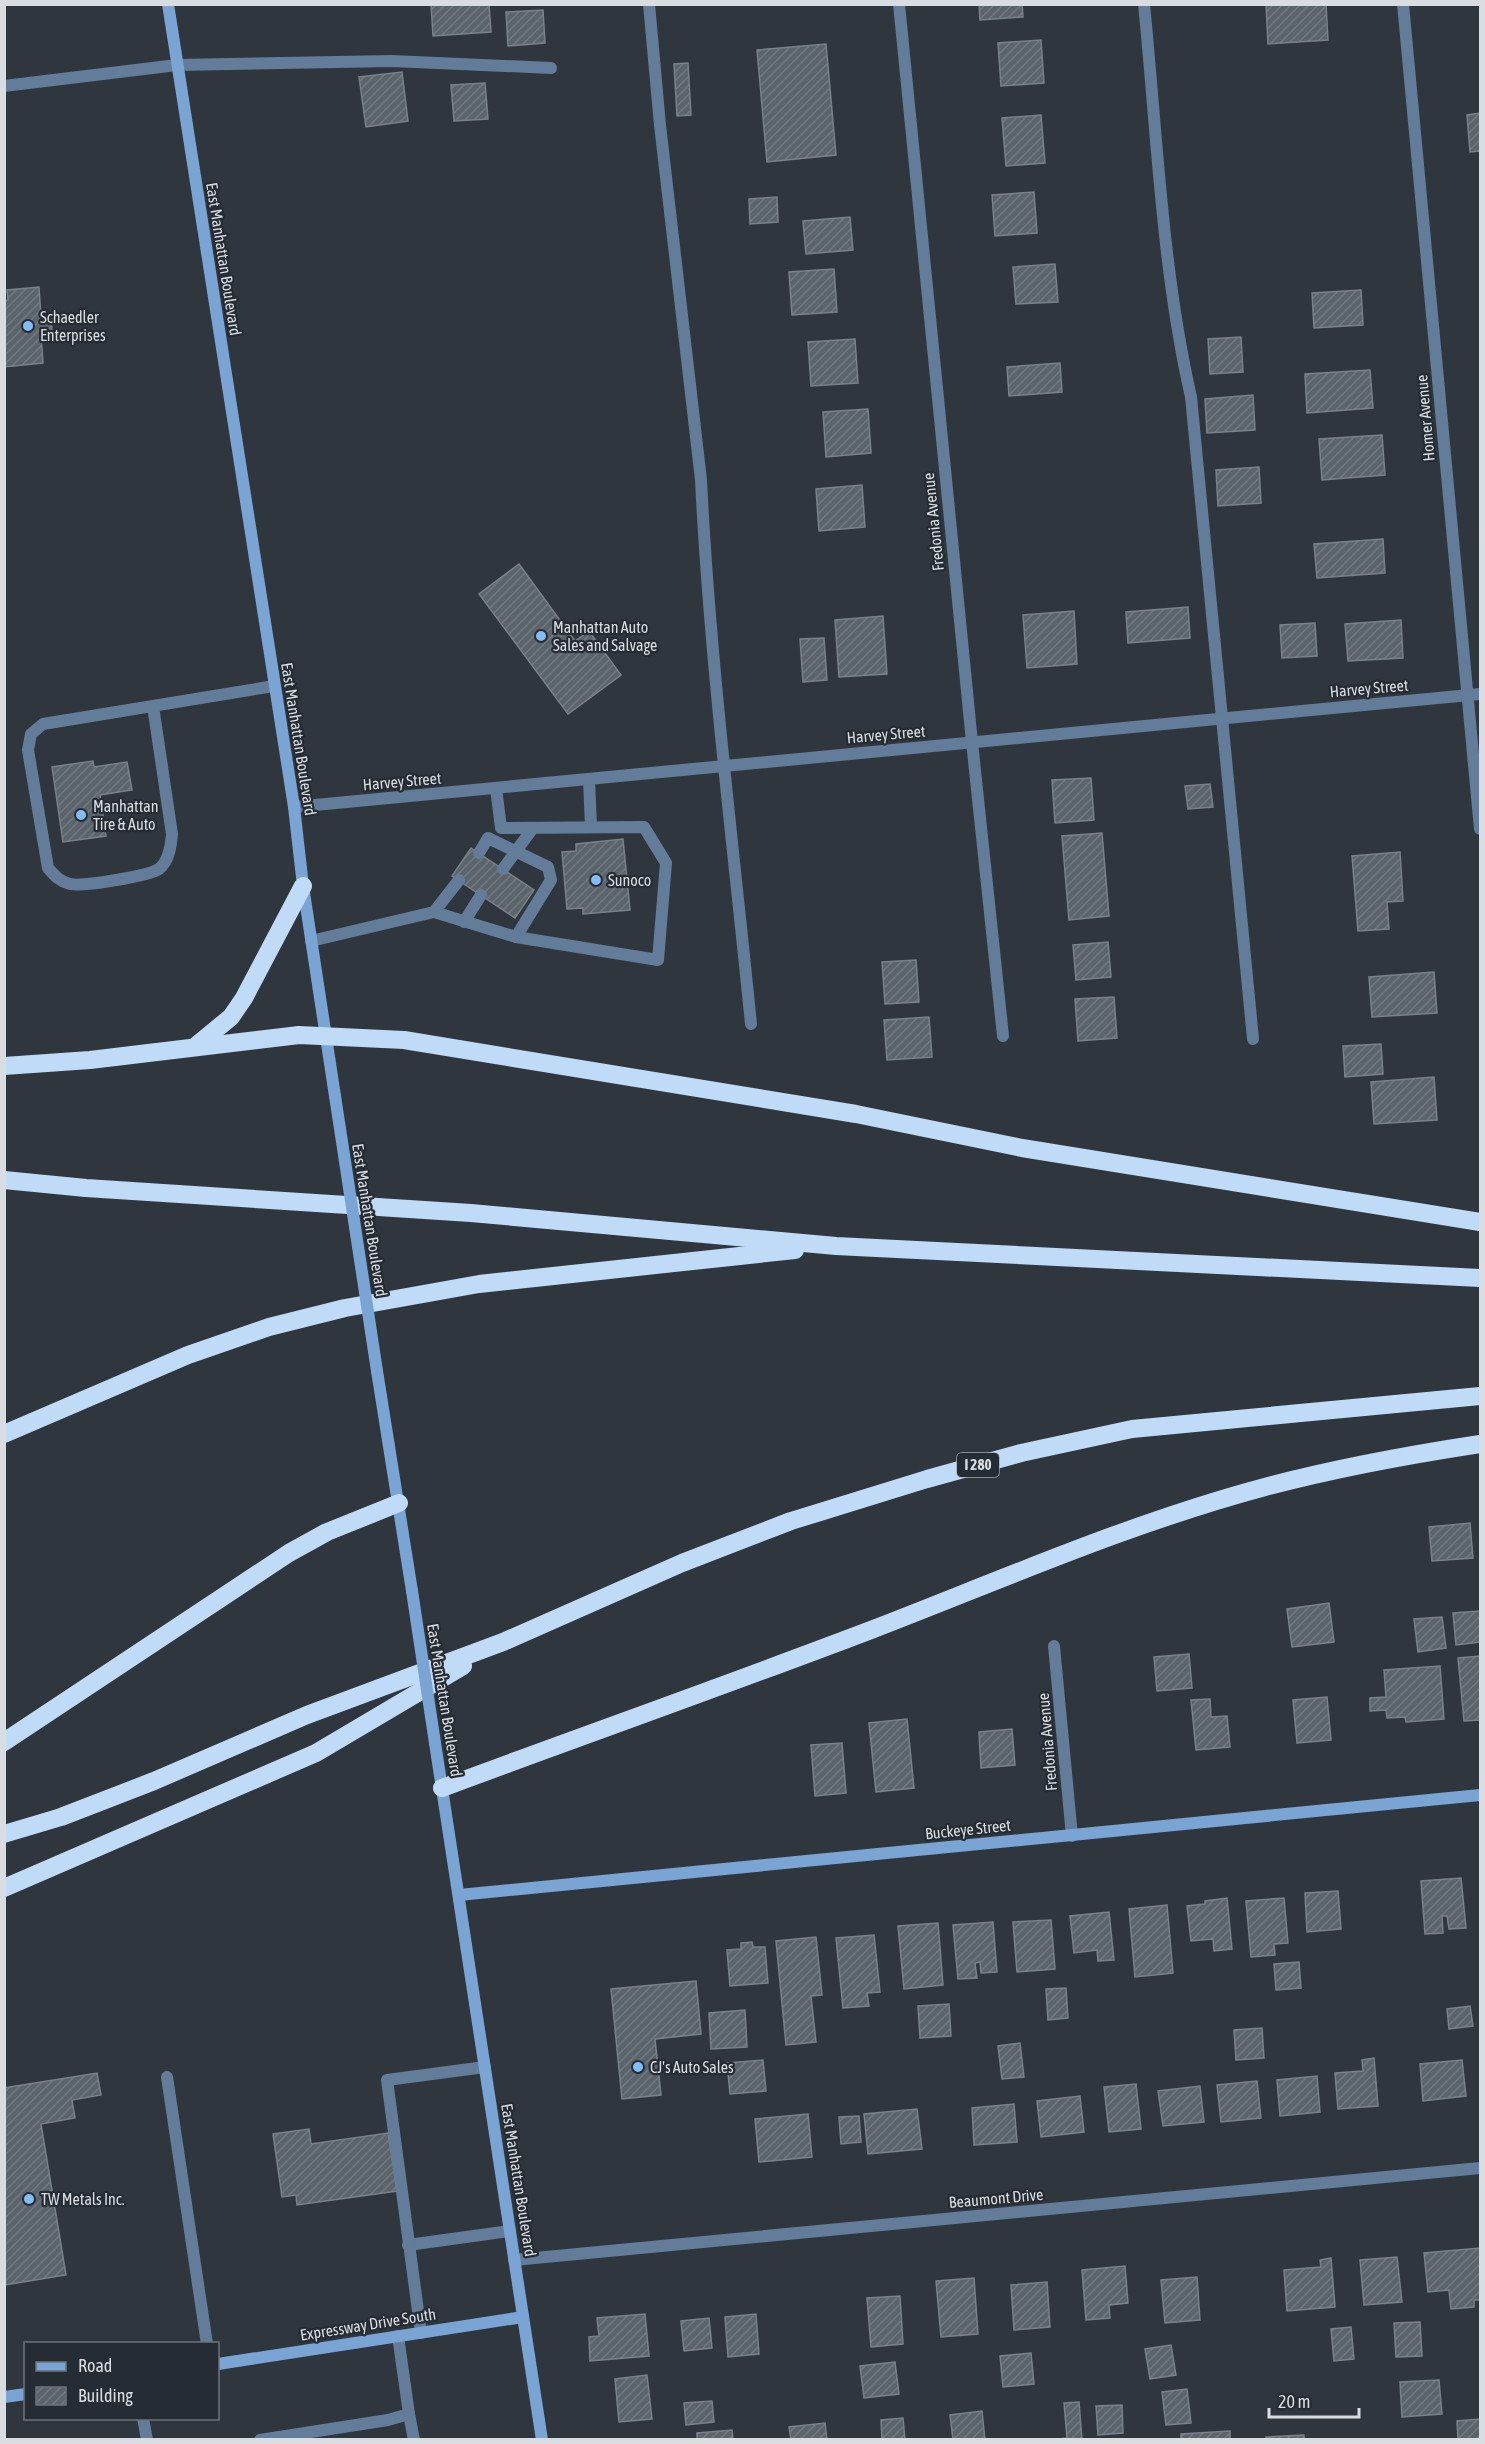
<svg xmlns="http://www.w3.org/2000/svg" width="1485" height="2444" font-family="'Asap Condensed',sans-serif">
  <defs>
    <pattern id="building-hatch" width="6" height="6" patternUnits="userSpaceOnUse" patternTransform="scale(1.5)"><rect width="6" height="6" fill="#5b636b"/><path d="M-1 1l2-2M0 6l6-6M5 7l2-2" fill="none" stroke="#727980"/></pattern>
  </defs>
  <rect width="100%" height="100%" fill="#30363e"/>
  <g fill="url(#building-hatch)" stroke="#79818a" stroke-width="1.5">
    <path d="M 431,4 L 489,4 L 491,32 L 433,36 Z"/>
    <path d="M 979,4 L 1022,4 L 1023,17 L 980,20 Z"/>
    <path d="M 1266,4 L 1326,4 L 1328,40 L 1268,44 Z"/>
    <path d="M 543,10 L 545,43 L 508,46 L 506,12 Z"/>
    <path d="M 1041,40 L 1044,83 L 1001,86 L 998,43 Z"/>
    <path d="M 826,44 L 836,155 L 767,162 L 757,50 Z"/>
    <path d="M 688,63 L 691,115 L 677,116 L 674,64 Z"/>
    <path d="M 402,72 L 408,121 L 366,127 L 359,77 Z"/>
    <path d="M 485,83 L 488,119 L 454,121 L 451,85 Z"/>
    <path d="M 1480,113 L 1480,151 L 1470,152 L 1467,115 Z"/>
    <path d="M 1041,115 L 1045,163 L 1006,166 L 1002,118 Z"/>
    <path d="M 1034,192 L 1037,233 L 995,236 L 992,195 Z"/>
    <path d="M 777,197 L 778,222 L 750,224 L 749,199 Z"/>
    <path d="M 850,217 L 853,250 L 806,254 L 803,221 Z"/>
    <path d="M 1055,264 L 1058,302 L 1016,304 L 1013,267 Z"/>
    <path d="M 834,269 L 837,312 L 792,315 L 789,272 Z"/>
    <path d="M 39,287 L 41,317 L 51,317 L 52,335 L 41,336 L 43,363 L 4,367 L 4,301 L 8,300 L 7,290 Z"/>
    <path d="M 1361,290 L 1363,325 L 1314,328 L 1312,293 Z"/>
    <path d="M 1241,337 L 1243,372 L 1210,374 L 1208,339 Z"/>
    <path d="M 855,339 L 858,383 L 811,386 L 808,342 Z"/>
    <path d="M 1060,363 L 1062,392 L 1009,396 L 1007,367 Z"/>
    <path d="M 1370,370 L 1373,408 L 1307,413 L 1305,374 Z"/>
    <path d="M 1253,395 L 1255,430 L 1207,433 L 1205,399 Z"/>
    <path d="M 868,409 L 871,453 L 826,457 L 823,412 Z"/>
    <path d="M 1382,435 L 1385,475 L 1322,480 L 1319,439 Z"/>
    <path d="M 1259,467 L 1261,503 L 1218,506 L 1216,470 Z"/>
    <path d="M 862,485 L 865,527 L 819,531 L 816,489 Z"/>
    <path d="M 1383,539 L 1385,573 L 1317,578 L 1314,544 Z"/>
    <path d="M 519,564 L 575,641 L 589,631 L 621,675 L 568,714 L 479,594 Z"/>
    <path d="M 1188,607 L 1190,638 L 1128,643 L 1126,612 Z"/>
    <path d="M 1074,611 L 1077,664 L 1027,668 L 1023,615 Z"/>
    <path d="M 883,616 L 887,674 L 839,677 L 835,620 Z"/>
    <path d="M 1401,620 L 1403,658 L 1348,661 L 1345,624 Z"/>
    <path d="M 1315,623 L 1317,656 L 1282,658 L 1280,625 Z"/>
    <path d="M 824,638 L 827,680 L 803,682 L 800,639 Z"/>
    <path d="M 93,761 L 94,767 L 127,762 L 132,790 L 100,795 L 106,836 L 63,842 L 52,767 Z"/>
    <path d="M 1091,778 L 1094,820 L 1055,823 L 1052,780 Z"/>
    <path d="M 1210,784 L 1213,807 L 1188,809 L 1185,786 Z"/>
    <path d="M 1102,833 L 1109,916 L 1069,920 L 1062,836 Z"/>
    <path d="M 623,839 L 630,910 L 583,914 L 583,908 L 567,909 L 562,852 L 576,851 L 576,844 Z"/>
    <path d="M 471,848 L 534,890 L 515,918 L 452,876 Z"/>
    <path d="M 1400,852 L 1403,901 L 1387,902 L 1389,929 L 1358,931 L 1352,856 Z"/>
    <path d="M 1108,942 L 1111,977 L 1076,980 L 1073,945 Z"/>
    <path d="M 916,960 L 919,1002 L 885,1004 L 882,962 Z"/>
    <path d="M 1434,972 L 1437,1013 L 1372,1017 L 1369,977 Z"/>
    <path d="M 1114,997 L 1117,1038 L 1078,1041 L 1075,999 Z"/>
    <path d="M 929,1017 L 932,1057 L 887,1060 L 884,1020 Z"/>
    <path d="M 1381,1044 L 1383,1074 L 1345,1077 L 1343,1046 Z"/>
    <path d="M 1434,1077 L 1437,1120 L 1374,1124 L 1371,1082 Z"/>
    <path d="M 1470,1523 L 1473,1558 L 1432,1561 L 1429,1527 Z"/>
    <path d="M 1329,1603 L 1334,1642 L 1292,1647 L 1287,1609 Z"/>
    <path d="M 1480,1611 L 1480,1642 L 1456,1645 L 1453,1613 Z"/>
    <path d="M 1442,1617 L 1446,1648 L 1418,1652 L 1414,1619 Z"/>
    <path d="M 1189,1654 L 1192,1688 L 1157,1691 L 1154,1657 Z"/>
    <path d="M 1480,1656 L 1480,1720 L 1464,1721 L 1458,1658 Z"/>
    <path d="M 1440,1666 L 1444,1719 L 1406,1722 L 1405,1717 L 1387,1718 L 1386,1710 L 1370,1711 L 1370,1698 L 1386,1697 L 1384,1670 Z"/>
    <path d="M 1327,1697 L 1331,1740 L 1297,1743 L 1293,1700 Z"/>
    <path d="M 1210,1699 L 1211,1717 L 1227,1716 L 1230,1747 L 1196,1750 L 1191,1700 Z"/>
    <path d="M 907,1719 L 914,1788 L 876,1792 L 869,1723 Z"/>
    <path d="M 1012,1729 L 1015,1765 L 981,1768 L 979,1732 Z"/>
    <path d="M 842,1743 L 846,1793 L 815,1796 L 811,1745 Z"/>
    <path d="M 1461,1878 L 1466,1928 L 1449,1929 L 1447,1916 L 1442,1916 L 1443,1933 L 1425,1934 L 1421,1881 Z"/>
    <path d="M 1338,1891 L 1341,1929 L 1307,1932 L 1305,1893 Z"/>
    <path d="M 1227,1898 L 1232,1949 L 1214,1951 L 1213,1939 L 1191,1941 L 1187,1906 L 1205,1904 L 1205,1901 Z"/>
    <path d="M 1284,1898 L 1288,1943 L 1274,1944 L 1275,1955 L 1251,1957 L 1246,1901 Z"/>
    <path d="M 1167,1905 L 1173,1973 L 1135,1977 L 1129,1909 Z"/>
    <path d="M 1109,1912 L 1114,1960 L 1098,1961 L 1097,1950 L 1074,1953 L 1070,1916 Z"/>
    <path d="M 1051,1920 L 1055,1969 L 1017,1972 L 1013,1922 Z"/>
    <path d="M 993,1922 L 997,1972 L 981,1973 L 980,1962 L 975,1963 L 977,1978 L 958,1979 L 953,1925 Z"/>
    <path d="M 938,1923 L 943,1985 L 904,1989 L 898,1926 Z"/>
    <path d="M 874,1935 L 880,1992 L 867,1993 L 869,2006 L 843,2008 L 836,1938 Z"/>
    <path d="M 816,1937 L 822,1995 L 811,1996 L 816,2042 L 786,2045 L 776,1941 Z"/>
    <path d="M 752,1942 L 753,1947 L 765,1947 L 768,1983 L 730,1986 L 727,1950 L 741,1949 L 741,1943 Z"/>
    <path d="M 1299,1962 L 1301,1988 L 1276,1990 L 1274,1964 Z"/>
    <path d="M 696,1981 L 701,2034 L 655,2039 L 661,2095 L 622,2099 L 611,1989 Z"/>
    <path d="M 1066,1988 L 1068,2018 L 1048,2020 L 1046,1989 Z"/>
    <path d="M 949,2004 L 951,2036 L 920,2038 L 918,2006 Z"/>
    <path d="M 1470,2006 L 1473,2026 L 1449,2029 L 1447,2009 Z"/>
    <path d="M 745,2010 L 747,2047 L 711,2049 L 709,2013 Z"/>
    <path d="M 1262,2028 L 1264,2058 L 1236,2060 L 1234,2030 Z"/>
    <path d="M 1020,2043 L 1024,2077 L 1002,2079 L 998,2046 Z"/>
    <path d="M 1374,2058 L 1378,2106 L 1338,2109 L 1335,2073 L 1363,2071 L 1362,2060 Z"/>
    <path d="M 763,2060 L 766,2091 L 730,2094 L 727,2063 Z"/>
    <path d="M 1462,2060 L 1466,2096 L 1423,2101 L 1420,2064 Z"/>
    <path d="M 97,2073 L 101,2095 L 72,2100 L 75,2118 L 41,2124 L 66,2275 L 4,2285 L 4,2088 Z"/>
    <path d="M 1317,2076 L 1320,2112 L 1280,2116 L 1277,2080 Z"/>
    <path d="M 1257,2081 L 1261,2118 L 1221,2122 L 1217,2085 Z"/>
    <path d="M 1136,2084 L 1141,2129 L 1109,2132 L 1104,2087 Z"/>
    <path d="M 1200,2086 L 1204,2122 L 1163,2126 L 1158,2091 Z"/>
    <path d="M 1080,2096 L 1084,2132 L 1041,2137 L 1037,2101 Z"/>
    <path d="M 1014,2104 L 1017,2142 L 974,2145 L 972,2108 Z"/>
    <path d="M 917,2109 L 922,2149 L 868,2154 L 864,2114 Z"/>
    <path d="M 808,2114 L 812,2157 L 759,2162 L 755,2119 Z"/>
    <path d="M 859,2116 L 861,2142 L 841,2144 L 839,2117 Z"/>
    <path d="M 309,2129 L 311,2144 L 388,2133 L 397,2191 L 297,2205 L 296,2195 L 282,2197 L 273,2134 Z"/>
    <path d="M 1480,2248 L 1480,2300 L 1474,2300 L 1474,2307 L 1451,2309 L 1449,2290 L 1428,2292 L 1424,2253 Z"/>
    <path d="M 1397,2257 L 1402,2302 L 1364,2305 L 1360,2260 Z"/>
    <path d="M 1331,2258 L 1335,2307 L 1287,2311 L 1284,2270 L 1321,2267 L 1320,2260 Z"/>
    <path d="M 1125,2266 L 1128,2303 L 1109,2305 L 1110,2318 L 1086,2320 L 1082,2270 Z"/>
    <path d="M 1197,2277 L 1200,2320 L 1165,2323 L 1161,2280 Z"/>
    <path d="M 974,2278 L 978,2334 L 941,2337 L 936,2281 Z"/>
    <path d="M 1047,2282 L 1050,2327 L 1014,2330 L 1011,2285 Z"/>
    <path d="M 900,2296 L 903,2344 L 871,2347 L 867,2298 Z"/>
    <path d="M 645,2314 L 649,2356 L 590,2361 L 589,2337 L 599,2336 L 597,2318 Z"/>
    <path d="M 756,2314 L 759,2354 L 728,2357 L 725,2317 Z"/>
    <path d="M 709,2318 L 712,2348 L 684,2351 L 681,2321 Z"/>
    <path d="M 1420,2322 L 1422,2356 L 1396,2357 L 1394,2323 Z"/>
    <path d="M 1351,2327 L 1354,2359 L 1334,2361 L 1331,2329 Z"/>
    <path d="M 1171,2345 L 1176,2375 L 1150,2379 L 1145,2349 Z"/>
    <path d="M 1031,2353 L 1034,2384 L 1003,2387 L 1000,2356 Z"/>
    <path d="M 895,2362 L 899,2394 L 864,2398 L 860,2366 Z"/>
    <path d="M 647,2375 L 652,2419 L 619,2422 L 615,2379 Z"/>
    <path d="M 1439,2380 L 1442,2414 L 1402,2417 L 1400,2382 Z"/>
    <path d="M 1187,2389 L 1191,2423 L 1166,2425 L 1162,2392 Z"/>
    <path d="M 712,2401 L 714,2422 L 686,2425 L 684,2403 Z"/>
    <path d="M 1079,2402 L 1082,2440 L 1051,2440 L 1067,2438 L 1064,2403 Z"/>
    <path d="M 1122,2405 L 1123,2433 L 1098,2435 L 1096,2406 Z"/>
    <path d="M 982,2411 L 985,2440 L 953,2440 L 950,2415 Z"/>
    <path d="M 903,2418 L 905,2440 L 882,2440 L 881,2420 Z"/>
    <path d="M 1480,2419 L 1480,2440 L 1458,2440 L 1457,2421 Z"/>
    <path d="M 825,2423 L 827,2440 L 791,2440 L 789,2427 Z"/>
    <path d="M 732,2430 L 733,2440 L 697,2440 L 697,2433 Z"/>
    <path d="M 1230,2431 L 1230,2440 L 1181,2440 L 1181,2434 Z"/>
    <path d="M 1304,2435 L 1304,2440 L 1266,2440 L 1266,2437 Z"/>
  </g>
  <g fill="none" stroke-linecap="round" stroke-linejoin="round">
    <g stroke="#627c9a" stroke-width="12">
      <path d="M 649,4 L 660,125 L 701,480 C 710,662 733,843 751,1024"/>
      <path d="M 1144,4 C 1157,134 1162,270 1191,397 L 1253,1039"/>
      <path d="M 4,86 L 177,65 L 392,61 L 551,68"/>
      <path d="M 153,706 L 172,834 C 171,846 169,861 159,869 C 149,876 81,887 70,884 C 59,881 55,876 48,868 L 28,750 L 31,734 L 43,724 L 274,686"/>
      <path d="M 589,779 L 591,827"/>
      <path d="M 479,853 L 488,838 L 548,867 L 551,880 L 516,937"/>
      <path d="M 503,869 L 533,828"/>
      <path d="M 434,912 L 459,880"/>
      <path d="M 464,922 L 481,895"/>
      <path d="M 311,941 L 434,912 L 516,937 L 658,960 L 666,863 L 644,827 L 501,828 L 496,788"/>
      <path d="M 167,2077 L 207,2344"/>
      <path d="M 408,2245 L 510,2231"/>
      <path d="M 421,2333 L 387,2080 L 485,2067"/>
      <path d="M 409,2414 L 414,2440"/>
      <path d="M 143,2418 L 147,2440"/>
      <path d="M 260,2440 L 388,2420 L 409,2414 L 398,2336"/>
    </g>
    <g stroke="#627c9a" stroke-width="12">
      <path d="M 899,4 L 972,742 L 1003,1036"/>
      <path d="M 1403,4 L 1480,829"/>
      <path d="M 294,807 L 1480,694"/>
      <path d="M 1054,1646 L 1072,1836"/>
      <path d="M 514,2260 L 1480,2168"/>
    </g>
    <g stroke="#79a4d3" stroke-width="12">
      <path d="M 168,4 L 294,807 L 303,886 L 335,1096"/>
      <path d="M 377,1371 L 412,1591"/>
      <path d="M 435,1743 L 542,2440"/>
      <path d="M 459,1895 L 1480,1795"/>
      <path d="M 218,2364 L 523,2317"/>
      <path d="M 4,2397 L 26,2394"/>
    </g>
    <g stroke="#c0dbf8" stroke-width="18">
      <path d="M 197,1045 L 231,1017 L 244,998 L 303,886"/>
      <path d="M 4,1066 L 90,1060 L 299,1035 L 404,1040 L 856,1114 L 1022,1148 L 1480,1222"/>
      <path d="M 4,1180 L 86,1188 L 471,1213 L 836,1246 L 1480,1278"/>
      <path d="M 4,1434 L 188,1355 L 269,1327 L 345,1308 L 479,1284 L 795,1250"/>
      <path d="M 4,1742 L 289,1553 L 327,1532 L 399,1503"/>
      <path d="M 442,1788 C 585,1735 729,1684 871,1630 C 1001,1580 1130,1523 1265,1487 C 1336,1468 1408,1455 1480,1444"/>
      <path d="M 4,1834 L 61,1817 L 154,1781 L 307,1715 L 503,1642 L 682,1563 L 791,1521 L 927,1479 L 1021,1453 L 1132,1429 L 1480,1396"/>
      <path d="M 4,1888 L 316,1753 L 463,1666"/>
    </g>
    <g stroke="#79a4d3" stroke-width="12">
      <path d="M 335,1096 L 377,1371"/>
      <path d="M 412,1591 L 435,1743"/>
    </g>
  </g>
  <g fill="#83bcfa" stroke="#262c33" stroke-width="2">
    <circle cx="28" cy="326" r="6"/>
    <circle cx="541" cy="636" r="6"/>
    <circle cx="81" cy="815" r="6"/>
    <circle cx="596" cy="880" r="6"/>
    <circle cx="638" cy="2067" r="6"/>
    <circle cx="29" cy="2199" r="6"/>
  </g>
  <g text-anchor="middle" stroke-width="4.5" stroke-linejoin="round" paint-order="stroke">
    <rect fill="#262c33" stroke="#a3a8ae" stroke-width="1.5" x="957" y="1453" width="42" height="24" rx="4.5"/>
    <g font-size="15" font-weight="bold" fill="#d9dde2">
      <text x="978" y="1470">I 280</text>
    </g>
    <g font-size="16" fill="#d9dde2" stroke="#262c33">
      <text transform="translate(224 259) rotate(81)" y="6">East Manhattan Boulevard</text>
      <text transform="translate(1425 418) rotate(-95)" y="6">Homer Avenue</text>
      <text transform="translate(933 522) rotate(-96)" y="6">Fredonia Avenue</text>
      <text transform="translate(1369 688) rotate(-5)" y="6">Harvey Street</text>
      <text transform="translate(886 734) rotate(-5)" y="6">Harvey Street</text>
      <text transform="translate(299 739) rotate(81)" y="6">East Manhattan Boulevard</text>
      <text transform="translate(402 781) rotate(-5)" y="6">Harvey Street</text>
      <text transform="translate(370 1220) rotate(81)" y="6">East Manhattan Boulevard</text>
      <text transform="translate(445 1700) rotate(81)" y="6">East Manhattan Boulevard</text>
      <text transform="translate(1047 1742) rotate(-95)" y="6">Fredonia Avenue</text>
      <text transform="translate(968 1829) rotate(-6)" y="6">Buckeye Street</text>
      <text transform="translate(519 2180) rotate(81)" y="6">East Manhattan Boulevard</text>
      <text transform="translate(996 2198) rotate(-5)" y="6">Beaumont Drive</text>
      <text transform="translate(368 2324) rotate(-9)" y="6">Expressway Drive South</text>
    </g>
    <g font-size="16" fill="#d9dde2" stroke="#262c33" text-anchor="start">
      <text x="40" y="323">Schaedler<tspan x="40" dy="18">Enterprises</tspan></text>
      <text x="553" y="633">Manhattan Auto<tspan x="553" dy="18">Sales and Salvage</tspan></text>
      <text x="93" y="812">Manhattan<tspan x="93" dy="18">Tire &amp; Auto</tspan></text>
      <text x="608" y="886">Sunoco</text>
      <text x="650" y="2073">CJ's Auto Sales</text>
      <text x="41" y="2205">TW Metals Inc.</text>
    </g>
  </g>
  <rect width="1485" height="2444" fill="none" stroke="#d9dde2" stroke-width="12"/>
  <rect x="24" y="2342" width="195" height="78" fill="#262c33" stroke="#6e7379" stroke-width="1.5"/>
  <rect x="36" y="2362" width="30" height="9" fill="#79a4d3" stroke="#6e7379" stroke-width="1.5"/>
  <text x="78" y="2372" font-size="18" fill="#d9dde2">Road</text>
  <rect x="36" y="2387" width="30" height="18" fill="url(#building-hatch)" stroke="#6e7379" stroke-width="1.5"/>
  <text x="78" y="2402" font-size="18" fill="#d9dde2">Building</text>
  <path d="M1269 2408v9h90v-9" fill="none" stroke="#d9dde2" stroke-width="3"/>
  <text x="1278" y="2408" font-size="18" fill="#d9dde2" stroke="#262c33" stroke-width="4.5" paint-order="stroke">20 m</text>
</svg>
